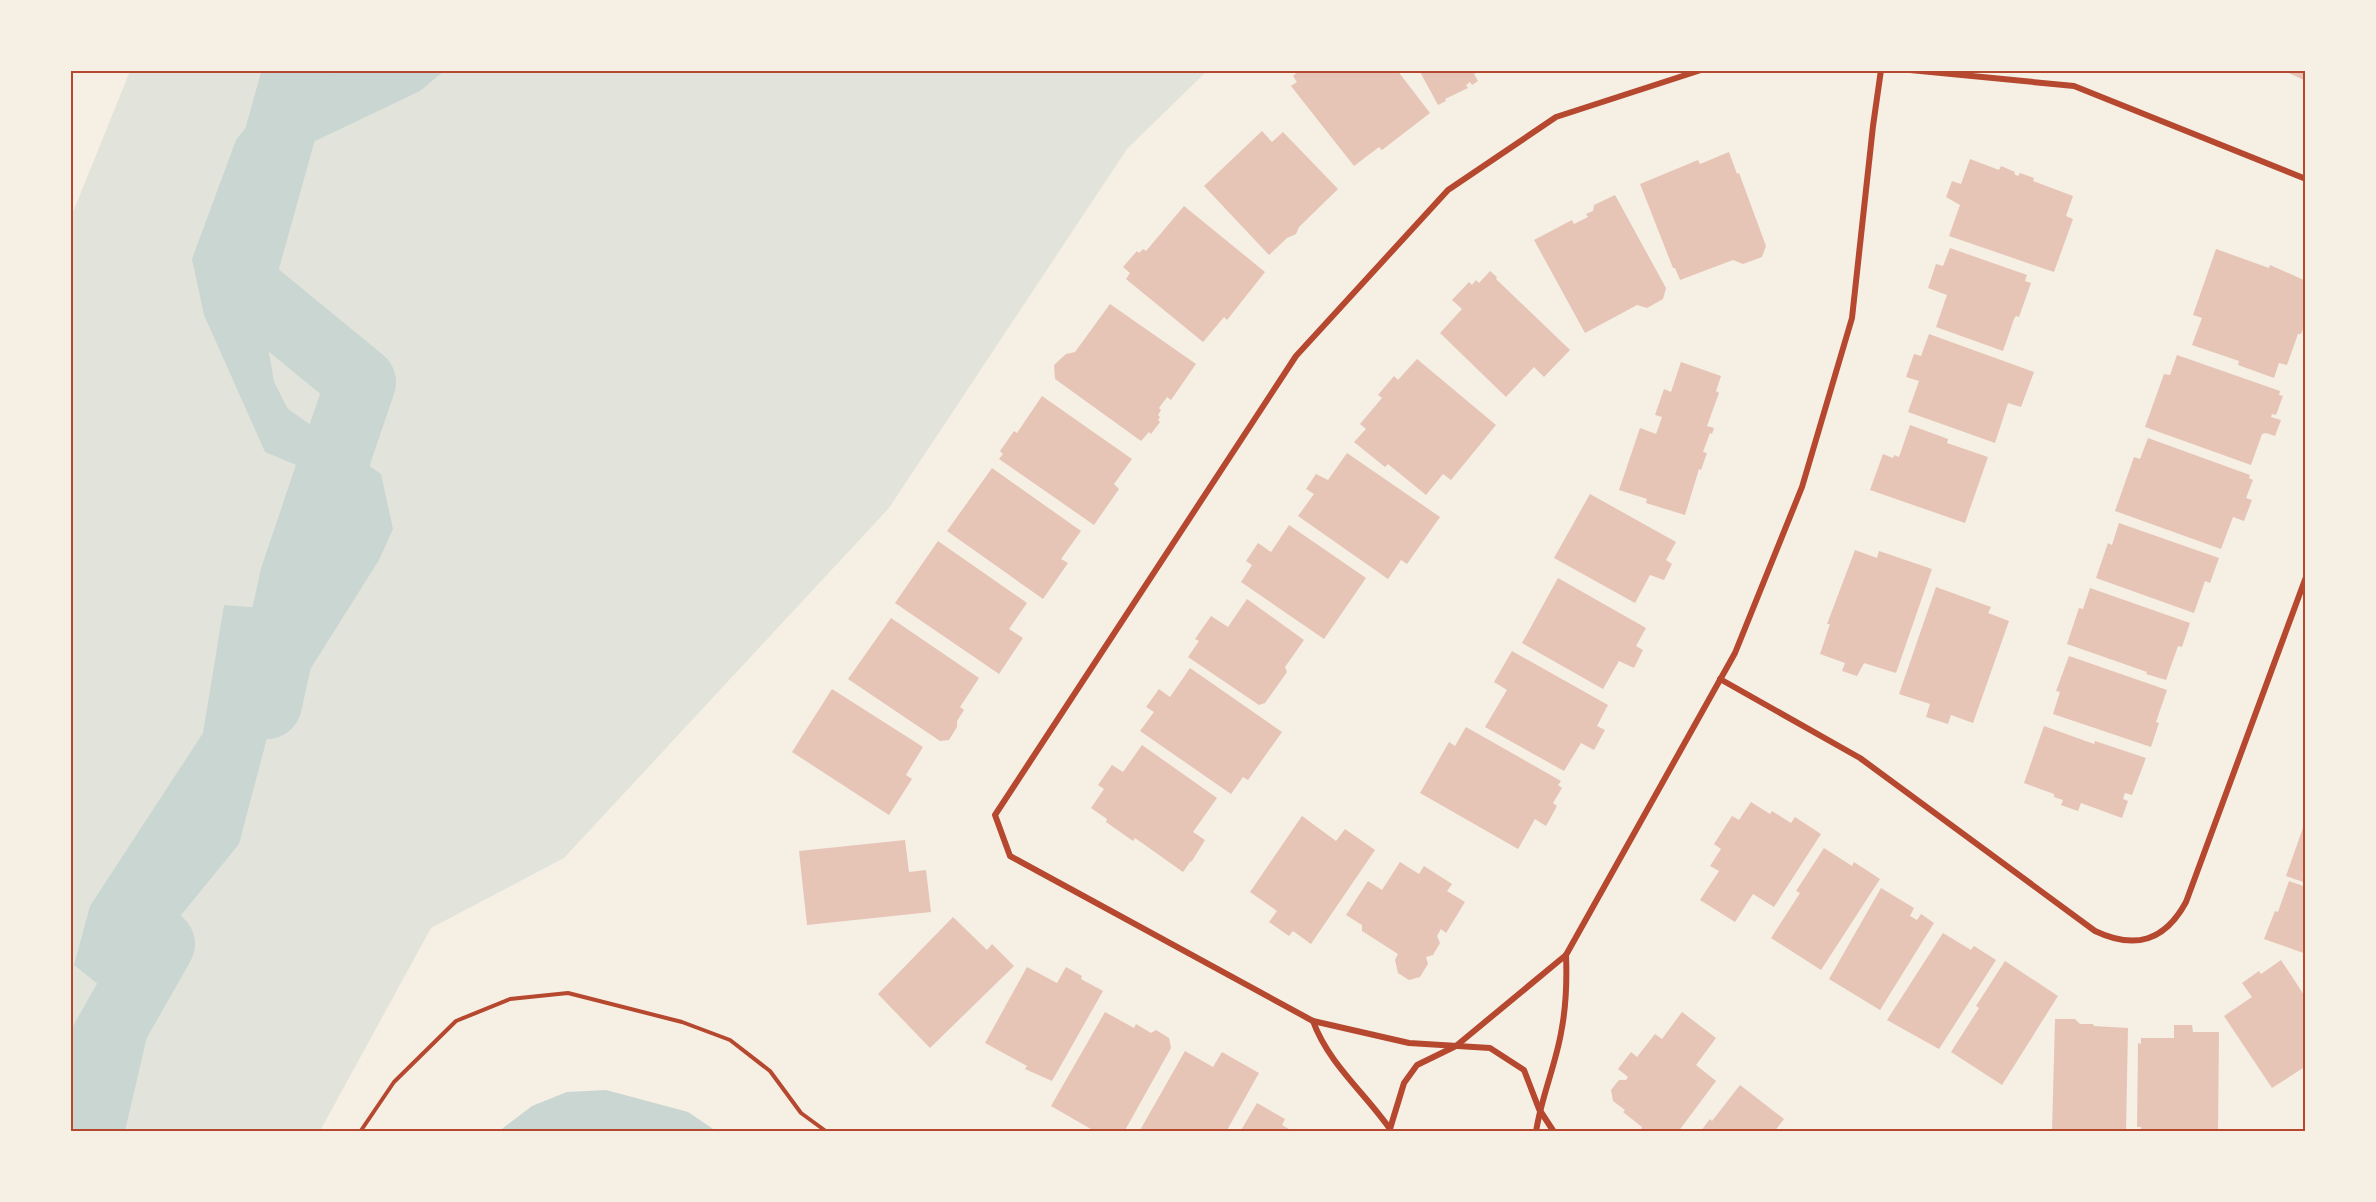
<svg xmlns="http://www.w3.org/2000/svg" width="2376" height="1202" font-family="'Exo 2',sans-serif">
  <rect width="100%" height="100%" fill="#f6efe4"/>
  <path fill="#e2e4dc" d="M 130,71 L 1207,71 L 1127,149 L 889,508 L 564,858 L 431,928 L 320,1131 L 71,1132 L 71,217 Z"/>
  <g fill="#c9d6d2">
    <path d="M 334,71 L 444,71 L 420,91 L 311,143 L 261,212 L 257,281 L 274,382 L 288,409 L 381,474 L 393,529 L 379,560 L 267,738 L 239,844 L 173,925 L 125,1131 L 74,1131 L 116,1040 L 99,985 L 74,965 L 90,906 L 203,733 L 224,605 L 287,610 L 329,576 L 340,518 L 330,479 L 265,452 L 204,315 L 192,259 L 236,140 L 256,115 Z"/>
    <path d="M 606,1090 L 688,1112 L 716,1131 L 499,1131 L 532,1106 L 567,1092 Z"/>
  </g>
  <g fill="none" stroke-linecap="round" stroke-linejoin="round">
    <g stroke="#c9d6d2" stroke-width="70">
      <path d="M 267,704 L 295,577 L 361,382 L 239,282 L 298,70"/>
      <path d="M 70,1102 L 160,944"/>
    </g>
  </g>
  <g fill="#e6c5b7">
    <path d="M 1299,70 L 1397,70 L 1430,113 L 1382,150 L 1379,147 L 1354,166 L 1291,86 L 1297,82 L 1293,76 Z"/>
    <path d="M 1419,70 L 1480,70 L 1474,74 L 1478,81 L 1472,85 L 1470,82 L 1466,85 L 1468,88 L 1445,99 L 1446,101 L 1438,105 Z"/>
    <path d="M 2282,70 L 2306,70 L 2306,81 Z"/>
    <path d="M 1262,131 L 1272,142 L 1283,132 L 1338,189 L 1299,227 L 1296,234 L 1287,238 L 1269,255 L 1204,186 Z"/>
    <path d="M 1729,152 L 1737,174 L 1739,173 L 1766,246 L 1762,257 L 1743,264 L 1733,260 L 1680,280 L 1675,268 L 1673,268 L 1640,184 L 1698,160 L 1700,164 Z"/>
    <path d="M 1970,159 L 1999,170 L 2001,166 L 2015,172 L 2014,174 L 2018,176 L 2020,173 L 2034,178 L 2033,181 L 2073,196 L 2066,216 L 2073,219 L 2054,272 L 1949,236 L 1960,205 L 1946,197 L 1952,181 L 1961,184 Z"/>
    <path d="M 1615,195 L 1666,288 L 1663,299 L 1647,308 L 1637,305 L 1585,333 L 1534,240 L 1572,220 L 1574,224 L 1588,217 L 1586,214 L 1593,211 L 1594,205 Z"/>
    <path d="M 1184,206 L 1265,272 L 1227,320 L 1224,317 L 1203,342 L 1126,279 L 1130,273 L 1123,267 L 1137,251 L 1139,253 L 1143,249 L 1146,251 Z"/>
    <path d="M 1950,248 L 2027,275 L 2025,281 L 2031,283 L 2019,317 L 2016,316 L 2014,319 L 2003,351 L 1936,327 L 1947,295 L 1928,288 L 1936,264 L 1943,266 Z"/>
    <path d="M 2216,249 L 2269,268 L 2270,265 L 2306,281 L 2303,309 L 2306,310 L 2306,322 L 2301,334 L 2298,334 L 2287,365 L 2279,363 L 2274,378 L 2238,365 L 2239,361 L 2192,345 L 2202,318 L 2193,315 Z"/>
    <path d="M 1490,271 L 1497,277 L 1496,279 L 1570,350 L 1544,377 L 1534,367 L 1506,397 L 1440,333 L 1462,309 L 1452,300 L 1469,282 L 1472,285 L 1476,280 L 1479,283 Z"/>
    <path d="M 1110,304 L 1196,364 L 1171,400 L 1167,397 L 1159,408 L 1161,410 L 1158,415 L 1160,417 L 1158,420 L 1160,422 L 1151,434 L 1149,432 L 1141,441 L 1055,379 L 1054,365 L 1066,354 L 1075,352 Z"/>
    <path d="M 1929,334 L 2034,372 L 2021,407 L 2008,403 L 1995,443 L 1908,412 L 1919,381 L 1906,377 L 1914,354 L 1921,356 Z"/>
    <path d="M 2177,355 L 2280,391 L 2279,395 L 2283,396 L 2276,415 L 2272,414 L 2271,417 L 2281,420 L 2275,436 L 2266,433 L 2262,434 L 2251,465 L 2145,427 L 2164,374 L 2170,375 Z"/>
    <path d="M 1417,359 L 1496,425 L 1451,480 L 1443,474 L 1426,495 L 1388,464 L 1385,467 L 1354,442 L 1366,429 L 1360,424 L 1382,398 L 1378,395 L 1394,376 L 1398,380 Z"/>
    <path d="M 1681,362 L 1721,376 L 1716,391 L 1719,393 L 1707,426 L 1714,428 L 1712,434 L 1710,433 L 1703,452 L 1707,453 L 1701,470 L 1699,469 L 1685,515 L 1646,503 L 1647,499 L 1619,490 L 1640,428 L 1656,434 L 1662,417 L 1655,415 L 1664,389 L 1671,392 Z"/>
    <path d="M 1042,396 L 1132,459 L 1114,484 L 1119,489 L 1094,525 L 999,459 L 1003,454 L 1000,451 L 1014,431 L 1017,433 Z"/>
    <path d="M 1910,425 L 1948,439 L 1947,443 L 1988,457 L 1965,523 L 1870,490 L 1883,454 L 1893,458 L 1894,455 L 1899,457 Z"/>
    <path d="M 2148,438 L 2250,475 L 2249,478 L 2253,480 L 2246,498 L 2252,500 L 2244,521 L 2233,517 L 2221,549 L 2115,511 L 2134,457 L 2140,459 Z"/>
    <path d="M 1347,453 L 1440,517 L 1407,564 L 1401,560 L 1388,579 L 1298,516 L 1314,494 L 1306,489 L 1316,474 L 1328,480 Z"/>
    <path d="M 992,468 L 1081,531 L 1061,559 L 1068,563 L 1043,599 L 947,531 Z"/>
    <path d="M 1590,494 L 1676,542 L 1666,560 L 1672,564 L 1664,580 L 1650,575 L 1635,603 L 1554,558 Z"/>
    <path d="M 2119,523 L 2219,558 L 2210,583 L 2205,581 L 2194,613 L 2096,578 L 2108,543 L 2112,545 Z"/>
    <path d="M 1289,525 L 1366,578 L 1324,639 L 1241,582 L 1252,565 L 1246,561 L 1258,543 L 1271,552 Z"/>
    <path d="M 938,541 L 1027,603 L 1009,629 L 1023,638 L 999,674 L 895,603 Z"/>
    <path d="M 1855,550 L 1877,558 L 1879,551 L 1932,569 L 1896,673 L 1864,663 L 1857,676 L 1842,671 L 1845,663 L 1820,654 L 1830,624 L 1827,624 Z"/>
    <path d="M 1558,578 L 1646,628 L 1636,646 L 1643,650 L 1634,668 L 1619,661 L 1603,689 L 1522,643 Z"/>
    <path d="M 1936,587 L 1991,607 L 1988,613 L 2009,621 L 1973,723 L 1951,715 L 1948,724 L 1926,717 L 1930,704 L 1899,694 Z"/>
    <path d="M 2090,588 L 2190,623 L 2182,647 L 2178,646 L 2166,680 L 2146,674 L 2147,672 L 2067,644 L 2079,608 L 2083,609 Z"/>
    <path d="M 1247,599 L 1304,640 L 1285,667 L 1287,672 L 1265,703 L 1259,705 L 1188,657 L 1199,641 L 1195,639 L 1211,616 L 1228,627 Z"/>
    <path d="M 891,618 L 979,678 L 960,707 L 964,710 L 957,721 L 957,727 L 949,740 L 940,741 L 848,679 Z"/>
    <path d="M 1512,651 L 1608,705 L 1597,726 L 1605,730 L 1594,750 L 1581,743 L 1564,771 L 1485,727 L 1507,690 L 1494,682 Z"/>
    <path d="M 2069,656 L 2167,690 L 2156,722 L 2159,723 L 2151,747 L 2053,714 L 2060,692 L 2056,691 Z"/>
    <path d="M 1190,668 L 1282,732 L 1248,780 L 1243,777 L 1231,794 L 1140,731 L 1154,712 L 1146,707 L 1159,689 L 1170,697 Z"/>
    <path d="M 832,689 L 923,747 L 906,775 L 912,779 L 889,815 L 792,752 Z"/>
    <path d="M 2044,726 L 2094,744 L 2095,741 L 2146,758 L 2132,795 L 2125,793 L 2123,799 L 2128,801 L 2122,818 L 2081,803 L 2078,811 L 2061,805 L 2063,800 L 2054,797 L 2054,794 L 2024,783 Z"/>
    <path d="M 1466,727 L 1561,781 L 1558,785 L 1562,788 L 1553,803 L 1557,806 L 1546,826 L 1535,819 L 1518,849 L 1420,793 L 1449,742 L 1455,746 Z"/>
    <path d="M 1142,745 L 1217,798 L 1193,832 L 1205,840 L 1192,861 L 1190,862 L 1183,872 L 1135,838 L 1133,841 L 1106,822 L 1107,819 L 1091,808 L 1104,789 L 1098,785 L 1112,765 L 1123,772 Z"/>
    <path d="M 1751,802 L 1770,814 L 1772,811 L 1791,823 L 1795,817 L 1821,834 L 1774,907 L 1753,894 L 1735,922 L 1700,900 L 1719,871 L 1710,866 L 1721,849 L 1714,844 L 1732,816 L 1739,820 Z"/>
    <path d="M 1302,816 L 1336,841 L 1345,829 L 1375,850 L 1311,944 L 1293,931 L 1289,936 L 1269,922 L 1277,911 L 1250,892 Z"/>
    <path d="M 2305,822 L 2306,822 L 2306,883 L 2286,876 Z"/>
    <path d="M 905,840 L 909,872 L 926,870 L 931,912 L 807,925 L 799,851 Z"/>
    <path d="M 1824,848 L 1852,866 L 1854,862 L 1880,879 L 1821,970 L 1771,938 L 1800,893 L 1796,891 Z"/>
    <path d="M 1400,862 L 1419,874 L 1424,866 L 1452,884 L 1447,891 L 1465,902 L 1446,933 L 1441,929 L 1437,936 L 1440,943 L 1433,955 L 1426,957 L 1428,964 L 1420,977 L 1409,980 L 1398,973 L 1395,960 L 1398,954 L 1362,931 L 1362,925 L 1346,915 L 1368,881 L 1382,890 Z"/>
    <path d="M 2289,881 L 2306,887 L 2306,954 L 2264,939 L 2275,911 L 2278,912 Z"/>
    <path d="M 1881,888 L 1914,908 L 1910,916 L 1917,920 L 1921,914 L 1934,923 L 1880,1010 L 1829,979 Z"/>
    <path d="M 953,917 L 987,950 L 992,944 L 1014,966 L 930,1048 L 878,994 Z"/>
    <path d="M 1943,933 L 1971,950 L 1974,946 L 1996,960 L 1939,1049 L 1887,1020 Z"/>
    <path d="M 2281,960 L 2306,998 L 2306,1066 L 2272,1088 L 2224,1016 L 2252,997 L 2242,983 L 2259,971 L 2261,974 Z"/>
    <path d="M 2005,961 L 2058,996 L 2002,1085 L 1951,1052 L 1979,1008 L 1976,1006 Z"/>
    <path d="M 1027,967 L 1057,983 L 1066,967 L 1082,976 L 1081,979 L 1103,991 L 1052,1081 L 1025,1069 L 1027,1066 L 985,1043 Z"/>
    <path d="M 1105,1012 L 1134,1028 L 1136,1024 L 1151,1033 L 1156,1030 L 1169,1038 L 1171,1048 L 1124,1132 L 1096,1132 L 1051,1106 Z"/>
    <path d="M 1682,1012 L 1716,1038 L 1696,1065 L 1716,1081 L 1678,1132 L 1640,1132 L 1642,1127 L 1623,1112 L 1625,1110 L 1613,1101 L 1611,1090 L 1619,1080 L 1626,1080 L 1628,1077 L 1618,1069 L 1631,1052 L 1637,1057 L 1655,1034 L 1662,1039 Z"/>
    <path d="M 2055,1019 L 2075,1019 L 2080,1024 L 2093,1024 L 2094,1026 L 2128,1028 L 2126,1132 L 2052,1132 Z"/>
    <path d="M 2174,1025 L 2192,1025 L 2193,1032 L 2219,1032 L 2218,1132 L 2141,1132 L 2141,1127 L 2137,1127 L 2138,1043 L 2141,1044 L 2141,1038 L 2174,1038 Z"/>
    <path d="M 1185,1051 L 1213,1067 L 1222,1052 L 1259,1073 L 1226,1132 L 1139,1132 Z"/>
    <path d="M 1740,1085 L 1784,1119 L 1774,1132 L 1700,1132 L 1710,1119 L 1712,1121 Z"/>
    <path d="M 1257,1103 L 1285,1119 L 1282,1125 L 1294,1132 L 1240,1132 Z"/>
  </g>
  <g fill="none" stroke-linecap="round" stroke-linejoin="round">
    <path stroke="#b5482f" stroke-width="4" d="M 360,1132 L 394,1082 L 456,1021 L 510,999 L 568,993 L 682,1022 L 730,1040 L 770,1071 L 801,1113 L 827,1132"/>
    <g stroke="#b5482f" stroke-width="6">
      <path d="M 1910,70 L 2074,86 L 2306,179"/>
      <path d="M 1720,679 L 1860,758 L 2095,931 C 2135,950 2165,941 2186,902 L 2306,577"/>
      <path d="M 1313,1021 C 1328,1063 1365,1093 1390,1129"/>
      <path d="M 1389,1132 L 1404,1083 L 1417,1065 L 1456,1046 L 1566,955 L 1735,653 L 1802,487 L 1852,318 L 1873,126 L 1881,70"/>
      <path d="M 1536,1132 C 1541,1098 1555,1067 1561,1033 C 1566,1008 1567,980 1566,955"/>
      <path d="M 1554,1132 L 1539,1109 L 1524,1070 L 1490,1048 L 1409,1043 L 1313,1021 L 1010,856 L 995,815 L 1296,356 L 1448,190 L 1556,117 L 1701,70"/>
    </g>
  </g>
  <rect width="2376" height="1202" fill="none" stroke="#f6efe4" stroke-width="144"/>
  <rect x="72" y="72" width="2232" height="1058" fill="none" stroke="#b5482f" stroke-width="2"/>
</svg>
